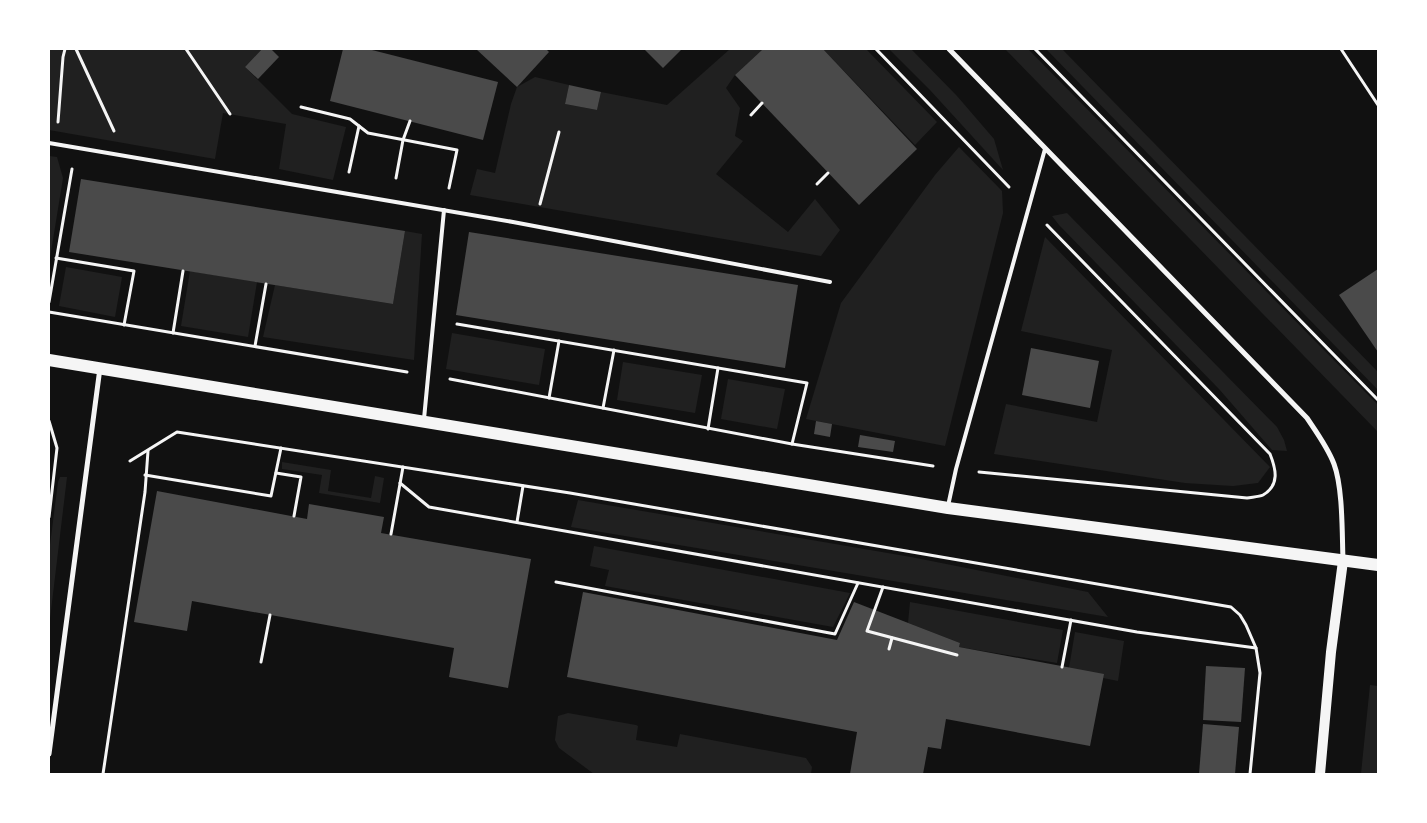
<svg xmlns="http://www.w3.org/2000/svg" width="1427" height="823" font-family="'Varela Round',sans-serif">
  <rect width="100%" height="100%" fill="#111"/>
  <g fill="#202020">
    <path d="M 49,49 L 262,49 L 245,67 L 292,114 L 346,127 L 333,180 L 279,169 L 286,124 L 223,113 L 215,159 L 49,130 Z"/>
    <path d="M 730,49 L 763,49 L 735,75 L 726,88 L 740,108 L 735,136 L 743,141 L 716,174 L 788,232 L 815,199 L 840,230 L 821,256 L 470,195 L 477,169 L 495,173 L 511,104 L 517,87 L 535,77 L 569,85 L 565,104 L 597,110 L 601,92 L 667,105 Z"/>
    <path d="M 823,49 L 866,49 L 937,122 L 915,145 Z"/>
    <path d="M 889,49 L 911,49 L 957,96 L 994,139 L 1003,170 L 930,90 Z"/>
    <path d="M 1005,49 L 1028,49 L 1378,405 L 1378,432 Z"/>
    <path d="M 1046,49 L 1062,49 L 1378,372 L 1378,390 Z"/>
    <path d="M 959,147 L 1002,191 L 1003,213 L 945,446 L 806,419 L 841,303 L 935,175 Z"/>
    <path d="M 49,156 L 57,157 L 63,178 L 49,264 Z"/>
    <path d="M 1067,213 L 1277,427 L 1284,440 L 1287,451 L 1272,450 L 1219,389 L 1059,225 L 1052,216 Z"/>
    <path d="M 405,231 L 422,234 L 414,360 L 263,337 L 275,285 L 393,304 Z"/>
    <path d="M 1045,237 L 1270,467 L 1258,483 L 1233,486 L 1185,483 L 994,454 L 1006,404 L 1097,422 L 1112,350 L 1021,331 Z"/>
    <path d="M 66,267 L 122,277 L 115,317 L 59,306 Z"/>
    <path d="M 190,271 L 257,282 L 248,337 L 181,326 Z"/>
    <path d="M 452,333 L 545,349 L 539,385 L 446,369 Z"/>
    <path d="M 623,362 L 702,375 L 695,413 L 617,400 Z"/>
    <path d="M 728,379 L 785,389 L 777,429 L 721,419 Z"/>
    <path d="M 282,462 L 331,470 L 328,491 L 371,498 L 375,476 L 384,478 L 380,503 L 319,493 L 322,475 L 282,469 Z"/>
    <path d="M 60,477 L 67,477 L 49,627 L 49,553 L 58,482 Z"/>
    <path d="M 578,500 L 911,557 L 1088,592 L 1108,617 L 571,527 Z"/>
    <path d="M 594,546 L 850,593 L 833,627 L 605,586 L 609,570 L 590,566 Z"/>
    <path d="M 910,602 L 1063,630 L 1057,663 L 959,647 L 960,643 L 908,623 Z"/>
    <path d="M 1075,632 L 1124,641 L 1118,681 L 1103,678 L 1069,668 Z"/>
    <path d="M 1370,685 L 1378,686 L 1378,774 L 1361,774 Z"/>
    <path d="M 568,713 L 636,725 L 638,726 L 636,740 L 677,747 L 680,734 L 806,758 L 812,767 L 811,774 L 594,774 L 559,748 L 555,740 L 558,716 Z"/>
  </g>
  <g fill="#4a4a4a">
    <path d="M 262,49 L 271,49 L 279,57 L 258,79 L 245,67 Z"/>
    <path d="M 343,49 L 368,49 L 498,82 L 483,140 L 330,101 Z"/>
    <path d="M 476,49 L 546,49 L 549,52 L 517,87 Z"/>
    <path d="M 644,49 L 682,49 L 663,68 Z"/>
    <path d="M 763,49 L 823,49 L 917,149 L 859,205 L 735,75 Z"/>
    <path d="M 569,85 L 601,92 L 597,110 L 565,104 Z"/>
    <path d="M 81,179 L 405,231 L 393,304 L 69,252 Z"/>
    <path d="M 469,232 L 798,285 L 785,368 L 456,315 Z"/>
    <path d="M 1378,269 L 1378,352 L 1339,295 Z"/>
    <path d="M 1031,348 L 1099,361 L 1090,408 L 1022,395 Z"/>
    <path d="M 816,421 L 832,424 L 830,437 L 814,434 Z"/>
    <path d="M 860,435 L 895,441 L 893,452 L 858,447 Z"/>
    <path d="M 157,491 L 307,519 L 309,504 L 384,517 L 381,533 L 531,559 L 508,688 L 449,677 L 454,648 L 192,601 L 187,631 L 134,622 Z"/>
    <path d="M 583,592 L 837,640 L 854,602 L 960,643 L 959,647 L 1104,674 L 1090,746 L 946,719 L 941,749 L 928,747 L 923,774 L 850,774 L 857,732 L 567,677 Z"/>
    <path d="M 1206,666 L 1245,668 L 1241,722 L 1203,720 Z"/>
    <path d="M 1203,724 L 1239,727 L 1235,774 L 1199,774 Z"/>
  </g>
  <g fill="none" stroke-linecap="round" stroke-linejoin="round">
    <g stroke="#f5f5f5" stroke-width="3">
      <path d="M 76,49 L 114,131"/>
      <path d="M 186,49 L 230,114"/>
      <path d="M 876,49 L 1009,187"/>
      <path d="M 1035,49 L 1378,400"/>
      <path d="M 1341,49 L 1378,105"/>
      <path d="M 301,107 L 350,119 L 368,133 L 457,150 L 449,188"/>
      <path d="M 751,115 L 762,103"/>
      <path d="M 58,122 L 63,57 L 65,49"/>
      <path d="M 349,172 L 359,126"/>
      <path d="M 396,178 L 403,140 L 410,121"/>
      <path d="M 817,184 L 828,173"/>
      <path d="M 540,204 L 559,132"/>
      <path d="M 56,258 L 134,271 L 124,325"/>
      <path d="M 49,302 L 72,169"/>
      <path d="M 49,312 L 407,372"/>
      <path d="M 457,324 L 807,383 L 792,444"/>
      <path d="M 173,333 L 183,271"/>
      <path d="M 255,346 L 266,284"/>
      <path d="M 450,379 L 792,444 L 933,466"/>
      <path d="M 549,398 L 559,341"/>
      <path d="M 603,408 L 614,350"/>
      <path d="M 49,421 L 57,448 L 49,517"/>
      <path d="M 708,429 L 718,368"/>
      <path d="M 130,461 L 177,432 L 570,493 L 1231,607 L 1240,615 L 1246,625 L 1256,648 L 1260,673 L 1250,774"/>
      <path d="M 979,472 L 1247,498 C 1251,497 1259,497 1263,495 C 1280,485 1276,469 1270,454 L 1047,225"/>
      <path d="M 276,473 L 301,477 L 294,516"/>
      <path d="M 145,475 L 271,496 L 281,448"/>
      <path d="M 400,483 L 429,507 L 1137,632 L 1256,648"/>
      <path d="M 517,522 L 523,486"/>
      <path d="M 391,534 L 403,467"/>
      <path d="M 556,582 L 835,634 L 858,583"/>
      <path d="M 883,587 L 867,631 L 957,655"/>
      <path d="M 889,649 L 892,638"/>
      <path d="M 261,662 L 270,615"/>
      <path d="M 1062,667 L 1071,620"/>
      <path d="M 103,774 L 145,492 L 148,451"/>
    </g>
    <g stroke="#f5f5f5" stroke-width="4">
      <path d="M 49,143 L 513,222 L 830,282"/>
      <path d="M 424,419 L 444,210"/>
      <path d="M 948,506 L 956,469 L 1045,149"/>
    </g>
    <g stroke="#f5f5f5" stroke-width="5">
      <path d="M 949,49 L 1307,418 C 1317,433 1328,448 1334,464 C 1343,488 1342,534 1343,560"/>
      <path d="M 49,754 L 100,368"/>
    </g>
    <path stroke="#f5f5f5" stroke-width="10" d="M 1320,774 L 1331,652 L 1343,561"/>
    <path stroke="#f5f5f5" stroke-width="12" d="M 49,360 L 948,508 L 1378,565"/>
  </g>
  <rect width="1427" height="823" fill="none" stroke="#ffffff" stroke-width="100"/>
</svg>
